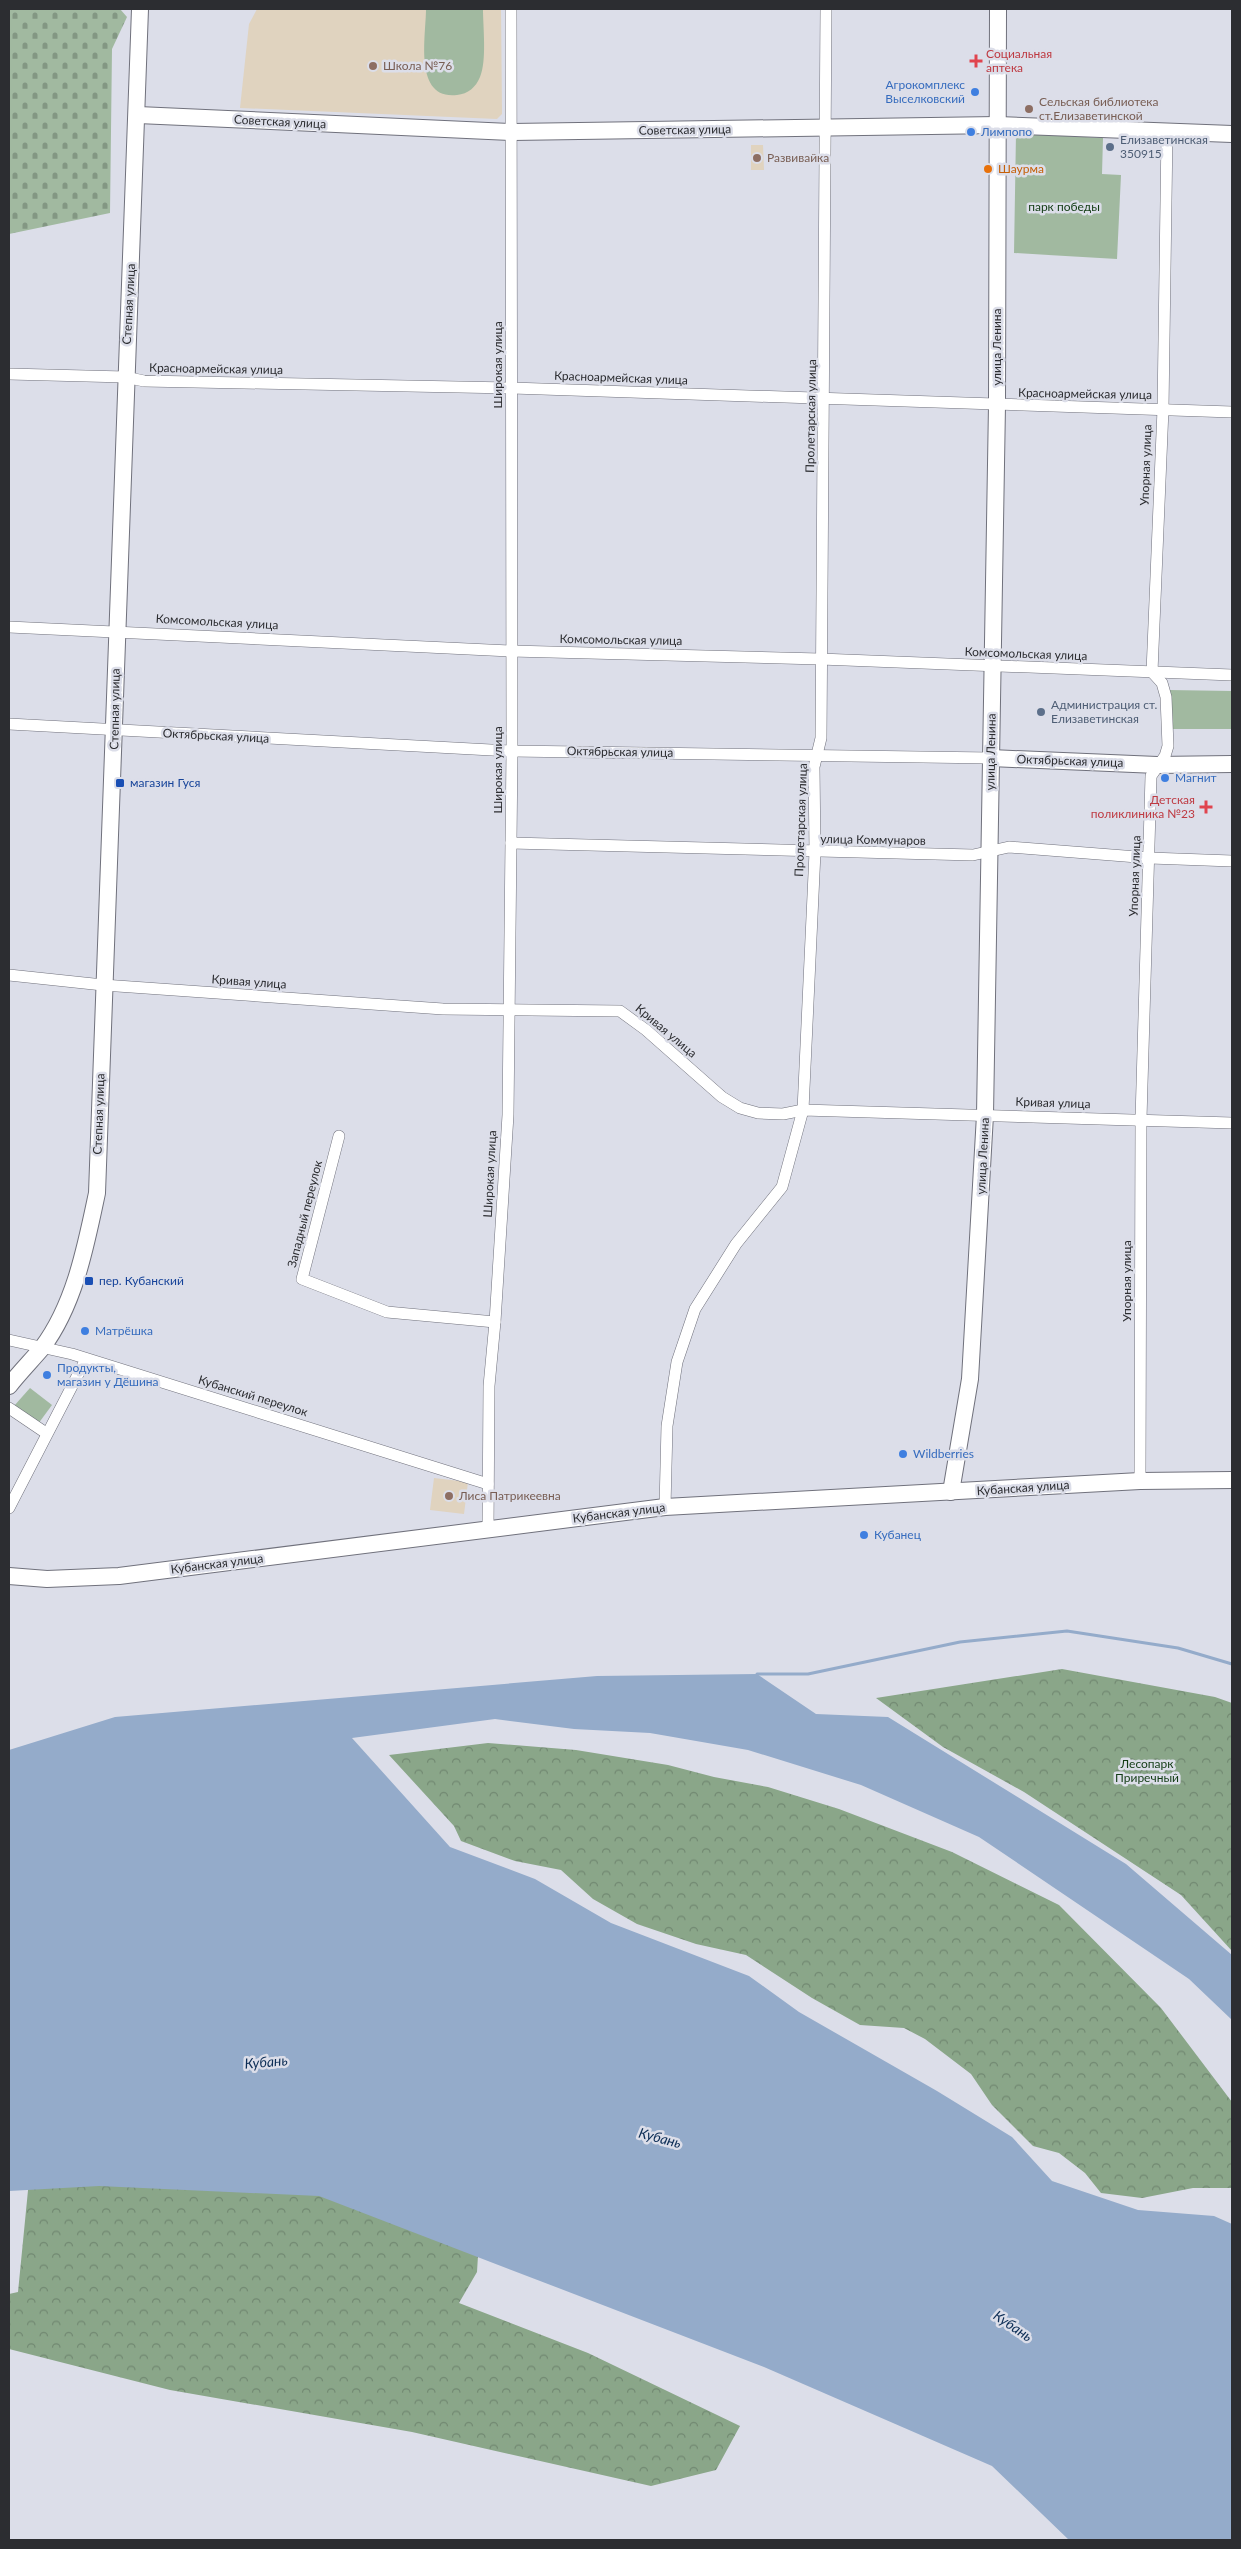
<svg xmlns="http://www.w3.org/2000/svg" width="1241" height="2549" font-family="Lato,sans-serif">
  <defs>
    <pattern id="forest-crowns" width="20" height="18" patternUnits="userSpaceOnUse" patternTransform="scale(1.25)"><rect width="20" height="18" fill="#8aa689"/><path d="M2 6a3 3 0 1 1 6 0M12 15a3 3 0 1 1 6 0" fill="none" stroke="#718871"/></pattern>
    <pattern id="cemetery-stones" width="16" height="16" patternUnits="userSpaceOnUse" patternTransform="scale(1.25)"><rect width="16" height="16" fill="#a1b9a0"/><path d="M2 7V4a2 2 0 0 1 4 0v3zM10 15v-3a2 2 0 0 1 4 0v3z" fill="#839783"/></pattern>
  </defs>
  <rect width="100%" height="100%" fill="#dcdee9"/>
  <g fill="#e0d3bf">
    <path d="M 257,9 L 501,9 L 502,114 L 497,119 L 240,108 L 249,24 Z"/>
    <path d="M 751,145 L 763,145 L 764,170 L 751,170 Z"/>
    <path d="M 434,1478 L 468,1482 L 464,1514 L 430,1510 Z"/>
  </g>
  <g fill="url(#forest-crowns)">
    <path d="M 1062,1669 L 1215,1697 L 1232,1703 L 1232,1951 L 1181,1895 L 1024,1792 L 943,1747 L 876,1698 Z"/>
    <path d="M 488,1743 L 576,1750 L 668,1765 L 714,1777 L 768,1787 L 839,1809 L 952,1852 L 1059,1905 L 1161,2008 L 1232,2102 L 1232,2188 L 1193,2188 L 1142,2198 L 1101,2193 L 1085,2173 L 1059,2153 L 1033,2146 L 992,2105 L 971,2074 L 925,2039 L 904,2028 L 860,2025 L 812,1998 L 746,1955 L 696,1944 L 637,1924 L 593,1899 L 561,1870 L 515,1861 L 461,1841 L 454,1826 L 389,1755 Z"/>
    <path d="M 30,2170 L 309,2181 L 479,2239 L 477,2272 L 459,2303 L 588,2353 L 740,2426 L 716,2470 L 651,2486 L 412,2432 L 170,2390 L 9,2349 L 9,2294 L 18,2292 Z"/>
  </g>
  <path fill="url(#cemetery-stones)" d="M 9,9 L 120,9 L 127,17 L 112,49 L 110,213 L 9,234 Z"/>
  <g fill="#a1b9a0">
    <path d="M 426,9 L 483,9 C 483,27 487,61 480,77 C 476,87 468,94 457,95 C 413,100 426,36 426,9 Z"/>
    <path d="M 1016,133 L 1103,138 L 1102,174 L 1121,175 L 1117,259 L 1014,253 Z"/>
    <path d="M 1168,690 L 1232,691 L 1232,729 L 1168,729 Z"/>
    <path d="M 30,1388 L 52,1405 L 38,1424 L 14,1406 Z"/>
  </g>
  <path fill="#94abca" d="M 757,1674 L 816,1714 L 888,1717 L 1126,1864 L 1232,1955 L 1232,2020 L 1189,1979 L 979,1837 L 861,1785 L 748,1750 L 650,1733 L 574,1729 L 495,1719 L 352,1738 L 450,1847 L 535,1879 L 611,1923 L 749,1976 L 799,2012 L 937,2091 L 1012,2137 L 1052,2181 L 1138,2210 L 1214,2216 L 1232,2224 L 1232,2540 L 1069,2540 L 992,2466 L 764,2367 L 319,2196 L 99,2186 L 9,2191 L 9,1750 L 115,1717 L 597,1676 Z"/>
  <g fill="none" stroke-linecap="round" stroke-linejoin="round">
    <path stroke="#94abca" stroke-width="3" d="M 757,1674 L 808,1674 L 960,1642 L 1067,1631 L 1178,1648 L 1232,1664"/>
    <g stroke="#70717c" stroke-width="12">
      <g id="street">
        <path d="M 9,374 L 125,377 L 144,381 L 512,388 L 1232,412"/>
        <path d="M 9,627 L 511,651 L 820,659 L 1232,675"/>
        <path d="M 9,724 L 512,751 L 991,758"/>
        <path d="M 511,843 L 973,855 L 1009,847 L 1150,858 L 1232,861"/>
        <path d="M 9,975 L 103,985 L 443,1009 L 620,1011 L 646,1030 L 722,1097 L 740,1108 L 758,1113 L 783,1114 L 803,1110 L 1232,1123"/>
        <path d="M 339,1136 L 302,1279 L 387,1312 L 495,1322"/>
        <path d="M 9,1340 L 72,1354 L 488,1484"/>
        <path d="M 9,1408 L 46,1433"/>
        <path d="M 1140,1481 L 1141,1119 L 1151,776 L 1165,756 L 1168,746 L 1166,697 L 1162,683 L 1152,672 L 1163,409 L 1167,132"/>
        <path d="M 665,1507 L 667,1426 L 677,1362 L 695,1309 L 736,1244 L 782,1187 L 803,1110 L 815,852 L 814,767 L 821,738 L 826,9"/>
        <path d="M 9,1508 L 86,1359"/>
        <path d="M 488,1530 L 489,1386 L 495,1322 L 508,1115 L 512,751 L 511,9"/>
      </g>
    </g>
    <g stroke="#70717c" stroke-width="18">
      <g id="secondary">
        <path d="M 138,115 L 512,132 L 998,125 L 1232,134"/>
        <path d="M 991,758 L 1157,765 L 1232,764"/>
        <path d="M 9,1386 C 19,1373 31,1361 42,1348 C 75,1304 86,1245 97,1193 L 140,9"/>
        <path d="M 951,1492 L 970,1379 L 985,1115 L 997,405 L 998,9"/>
        <path d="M 9,1576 L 47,1579 L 119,1576 L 665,1507 L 1140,1481 L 1232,1480"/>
      </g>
    </g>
    <use href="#street" stroke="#fff" stroke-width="11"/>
    <use href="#secondary" stroke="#fff" stroke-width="16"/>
  </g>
  <g fill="#e0444e" stroke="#dcdee9" stroke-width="2">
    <path d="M973.5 53.5h5v5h5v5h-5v5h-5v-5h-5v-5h5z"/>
    <path d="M1203.5 799.5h5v5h5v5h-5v5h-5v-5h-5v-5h5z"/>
  </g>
  <g fill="#8d6e63" stroke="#dcdee9" stroke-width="2">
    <circle cx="373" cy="66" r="5"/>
    <circle cx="1029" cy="109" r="5"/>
    <circle cx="757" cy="158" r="5"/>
    <circle cx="449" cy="1496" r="5"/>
  </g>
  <g fill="#3f7fe0" stroke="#dcdee9" stroke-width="2">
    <circle cx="975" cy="92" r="5"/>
    <circle cx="971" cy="132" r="5"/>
    <circle cx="1165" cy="778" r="5"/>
    <circle cx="85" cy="1331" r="5"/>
    <circle cx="47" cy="1375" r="5"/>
    <circle cx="903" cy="1454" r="5"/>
    <circle cx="864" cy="1535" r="5"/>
  </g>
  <g fill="#5c6f8a" stroke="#dcdee9" stroke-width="2">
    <circle cx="1110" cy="147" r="5"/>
    <circle cx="1041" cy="712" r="5"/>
  </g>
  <circle fill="#e8710a" stroke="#dcdee9" stroke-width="2" cx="988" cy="169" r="5"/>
  <g fill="#1a4fb4" stroke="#dcdee9" stroke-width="2">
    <rect x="115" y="778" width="10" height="10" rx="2.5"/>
    <rect x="84" y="1276" width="10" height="10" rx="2.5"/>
  </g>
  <g text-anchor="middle" stroke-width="5" stroke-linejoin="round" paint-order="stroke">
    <g font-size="12" fill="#be3a42" stroke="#dcdee9" text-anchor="start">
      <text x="986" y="58">Социальная<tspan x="986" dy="14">аптека</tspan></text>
      <text x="1195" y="804" text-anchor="end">Детская<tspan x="1195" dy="14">поликлиника №23</tspan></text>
    </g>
    <g font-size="12" fill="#785e54" stroke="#dcdee9" text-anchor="start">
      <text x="383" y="70">Школа №76</text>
      <text x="1039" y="106">Сельская библиотека<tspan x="1039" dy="14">ст.Елизаветинской</tspan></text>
      <text x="767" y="162">Развивайка</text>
      <text x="459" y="1500">Лиса Патрикеевна</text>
    </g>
    <g font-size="12" fill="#366cbe" stroke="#dcdee9" text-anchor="start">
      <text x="965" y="89" text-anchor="end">Агрокомплекс<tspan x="965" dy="14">Выселковский</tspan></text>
      <text x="981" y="136">Лимпопо</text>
      <text x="1175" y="782">Магнит</text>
      <text x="95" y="1335">Матрёшка</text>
      <text x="57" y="1372">Продукты,<tspan x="57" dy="14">магазин у Дёшина</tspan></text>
      <text x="913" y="1458">Wildberries</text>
      <text x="874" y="1539">Кубанец</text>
    </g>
    <g font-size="12" fill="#2c2d31" stroke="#dcdee9">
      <text transform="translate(280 122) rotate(3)" y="4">Советская улица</text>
      <text transform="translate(685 130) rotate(-1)" y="4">Советская улица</text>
      <text transform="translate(129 304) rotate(-87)" y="4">Степная улица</text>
      <text transform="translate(997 347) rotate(-90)" y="4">улица Ленина</text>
      <text transform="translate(498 365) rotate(-90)" y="4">Широкая улица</text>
      <text transform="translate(216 369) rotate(1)" y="4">Красноармейская улица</text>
      <text transform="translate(621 378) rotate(2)" y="4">Красноармейская улица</text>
      <text transform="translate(1085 394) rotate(1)" y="4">Красноармейская улица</text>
      <text transform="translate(811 416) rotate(-89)" y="4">Пролетарская улица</text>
      <text transform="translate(1146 465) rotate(-88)" y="4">Упорная улица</text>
      <text transform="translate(217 622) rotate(3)" y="4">Комсомольская улица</text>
      <text transform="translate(621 640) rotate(1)" y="4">Комсомольская улица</text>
      <text transform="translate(1026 654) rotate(2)" y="4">Комсомольская улица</text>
      <text transform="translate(115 709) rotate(-89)" y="4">Степная улица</text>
      <text transform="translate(216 736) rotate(3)" y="4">Октябрьская улица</text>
      <text transform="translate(620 752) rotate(1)" y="4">Октябрьская улица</text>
      <text transform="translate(991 752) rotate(-89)" y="4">улица Ленина</text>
      <text transform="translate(1070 761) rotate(2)" y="4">Октябрьская улица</text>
      <text transform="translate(498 770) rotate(-90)" y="4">Широкая улица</text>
      <text transform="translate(801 820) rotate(-88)" y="4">Пролетарская улица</text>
      <text transform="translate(873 840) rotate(1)" y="4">улица Коммунаров</text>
      <text transform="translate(1135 876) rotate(-88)" y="4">Упорная улица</text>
      <text transform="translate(249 982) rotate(4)" y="4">Кривая улица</text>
      <text transform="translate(666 1031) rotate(40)" y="4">Кривая улица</text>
      <text transform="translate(1053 1103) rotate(2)" y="4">Кривая улица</text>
      <text transform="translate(99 1114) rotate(-88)" y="4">Степная улица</text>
      <text transform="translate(983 1156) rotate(-87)" y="4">улица Ленина</text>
      <text transform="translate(490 1174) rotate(-87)" y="4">Широкая улица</text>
      <text transform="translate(305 1214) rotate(-76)" y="4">Западный переулок</text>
      <text transform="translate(1127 1281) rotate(-90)" y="4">Упорная улица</text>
      <text transform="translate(253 1396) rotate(17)" y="4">Кубанский переулок</text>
      <text transform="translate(1023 1488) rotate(-4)" y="4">Кубанская улица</text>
      <text transform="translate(619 1513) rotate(-7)" y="4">Кубанская улица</text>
      <text transform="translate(217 1564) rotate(-7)" y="4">Кубанская улица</text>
    </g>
    <g font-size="12" fill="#4e5e75" stroke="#dcdee9" text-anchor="start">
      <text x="1120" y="144">Елизаветинская<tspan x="1120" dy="14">350915</tspan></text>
      <text x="1051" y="709">Администрация ст.<tspan x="1051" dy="14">Елизаветинская</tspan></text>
    </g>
    <g font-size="12" fill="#c56008" stroke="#dcdee9" text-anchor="start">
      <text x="998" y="173">Шаурма</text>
    </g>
    <g font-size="12" fill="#113b13" stroke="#dcdee9">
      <text x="1064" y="211">парк победы</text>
      <text x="1147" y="1768">Лесопарк<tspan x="1147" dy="14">Приречный</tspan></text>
    </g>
    <g font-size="12" fill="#164399" stroke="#dcdee9" text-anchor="start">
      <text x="130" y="787">магазин Гуся</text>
      <text x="99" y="1285">пер. Кубанский</text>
    </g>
    <g font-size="14" font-style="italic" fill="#0c2d55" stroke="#dcdee9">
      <text transform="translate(266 2062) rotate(-5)" y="5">Кубань</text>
      <text transform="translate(660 2138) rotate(15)" y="5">Кубань</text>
      <text transform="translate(1013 2326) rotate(34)" y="5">Кубань</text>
    </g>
  </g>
  <rect width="1241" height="2549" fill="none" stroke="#2c2d31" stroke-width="20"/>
</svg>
